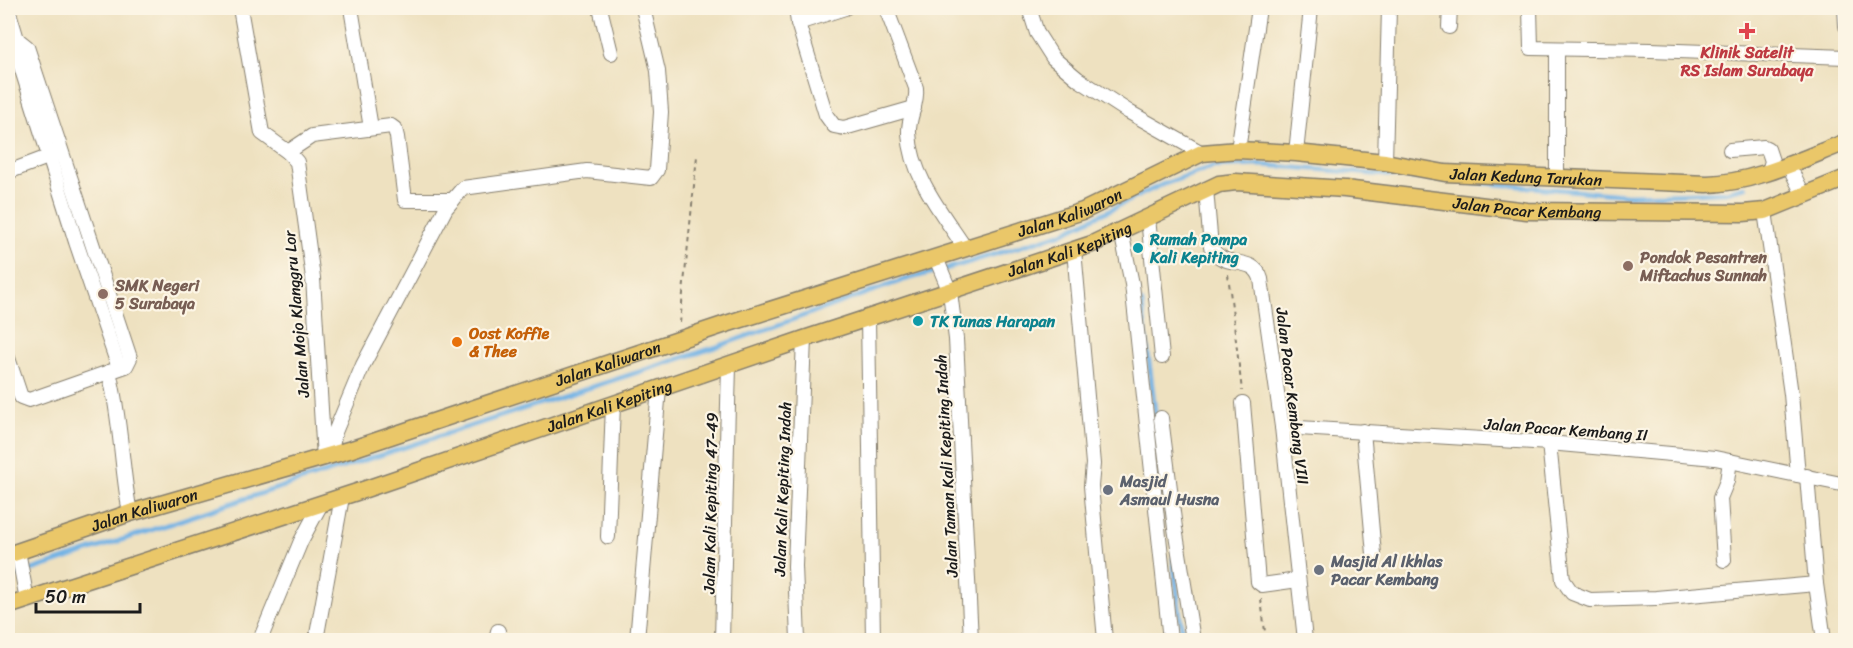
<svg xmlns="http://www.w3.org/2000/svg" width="1853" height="648" font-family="Sriracha,sans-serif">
  <rect width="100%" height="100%" fill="#fcf5e5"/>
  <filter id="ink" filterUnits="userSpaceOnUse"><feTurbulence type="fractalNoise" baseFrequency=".0167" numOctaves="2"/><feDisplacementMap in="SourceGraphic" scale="12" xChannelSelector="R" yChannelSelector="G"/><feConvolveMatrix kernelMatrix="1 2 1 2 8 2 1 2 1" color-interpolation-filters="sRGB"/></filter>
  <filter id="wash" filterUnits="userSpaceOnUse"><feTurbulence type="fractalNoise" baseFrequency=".008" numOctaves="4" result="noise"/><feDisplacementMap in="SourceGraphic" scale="24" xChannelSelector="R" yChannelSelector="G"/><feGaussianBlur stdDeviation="1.35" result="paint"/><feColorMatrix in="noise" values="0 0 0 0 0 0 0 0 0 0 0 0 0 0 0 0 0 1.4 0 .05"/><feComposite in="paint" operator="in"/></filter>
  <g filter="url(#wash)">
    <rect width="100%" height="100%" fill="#eee1c0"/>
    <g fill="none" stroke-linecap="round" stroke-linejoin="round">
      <g stroke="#71b2e5" stroke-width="4.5">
        <path d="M 1142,302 L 1156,419"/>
        <path d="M 1173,558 L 1183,640"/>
        <path d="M 8,578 L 238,501 L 713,348 L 904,280 L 960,265 L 1060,234 L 1161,185 L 1213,167 L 1262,165 L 1627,195 L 1726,192 L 1745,187"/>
      </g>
    </g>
  </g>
  <g filter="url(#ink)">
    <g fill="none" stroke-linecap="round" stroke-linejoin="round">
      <g stroke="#857e6e" stroke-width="16">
        <g id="minor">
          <path d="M 240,8 L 262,133 L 288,152 L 297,162 L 313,278 L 324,458"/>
          <path d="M 351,8 L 371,128"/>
          <path d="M 600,8 L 611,53"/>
          <path d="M 796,8 L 798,23 L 826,115 L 834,126 L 844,128 L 914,108"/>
          <path d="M 886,8 L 916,88 C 918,104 908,117 909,133 C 911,176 942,213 965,248"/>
          <path d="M 1029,8 L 1037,33 L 1053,58 L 1078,79 L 1129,112 L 1202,153"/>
          <path d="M 1530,8 L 1531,48 L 1651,50 L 1846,57"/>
          <path d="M 1845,8 L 1846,26"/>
          <path d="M 8,9 L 17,39 L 16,51 L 76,242 L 119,368"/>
          <path d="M 798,23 L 845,8"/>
          <path d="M 1449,27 L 1450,8"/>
          <path d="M 1238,150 L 1259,8"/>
          <path d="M 1730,150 L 1764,147 L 1768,149 L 1772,161 L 1769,171"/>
          <path d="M 288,152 L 312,136 L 391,126 L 395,129 L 397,137 L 405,200 L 453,200"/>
          <path d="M 1296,153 L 1311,8"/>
          <path d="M 1385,162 L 1389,8"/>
          <path d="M 1788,164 L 1804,196"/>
          <path d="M 8,172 L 56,154"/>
          <path d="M 1557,176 L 1557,49"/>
          <path d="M 1206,189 L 1211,247 C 1223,271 1254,254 1261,279 L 1282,427 L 1305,640"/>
          <path d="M 1765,211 L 1791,394 L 1798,475"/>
          <path d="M 1148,218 L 1162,357"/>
          <path d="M 1121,231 L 1132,284 L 1170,640"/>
          <path d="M 1074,250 L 1093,464 L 1091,486 L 1105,640"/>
          <path d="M 936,258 L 950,292 L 956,339 L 971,640"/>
          <path d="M 868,318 L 873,640"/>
          <path d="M 8,358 L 21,397 L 29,400 L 126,366 L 130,358 L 27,47 L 17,39"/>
          <path d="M 109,372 C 121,418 121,466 130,513"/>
          <path d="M 1243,403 L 1258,582 L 1262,585 L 1298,580"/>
          <path d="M 1161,418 L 1175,528 L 1193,640"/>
          <path d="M 1282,427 L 1549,443 L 1715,458 L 1846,485"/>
          <path d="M 1363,431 L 1374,554"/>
          <path d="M 1549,443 L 1563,580 L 1572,593 L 1590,600 L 1656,598 L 1816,584"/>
          <path d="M 330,456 L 335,432 L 363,365 L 446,208 L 463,188 L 587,171 L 651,178 L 657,170 L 661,112 L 658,71 L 643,8"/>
          <path d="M 1807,476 L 1816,584 L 1824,640"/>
          <path d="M 608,537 L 613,404"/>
          <path d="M 18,551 L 27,600"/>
          <path d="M 1724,560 L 1720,498 L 1727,481 L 1730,461"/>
          <path d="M 260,640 L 301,541 L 321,504"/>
          <path d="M 316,640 L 342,497"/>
          <path d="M 496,640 L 498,631"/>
          <path d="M 637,640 L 659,389"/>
          <path d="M 722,640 L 729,365"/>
          <path d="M 798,640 L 795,566 L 804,339"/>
        </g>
      </g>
      <g stroke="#857e6e" stroke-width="19">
        <g id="major">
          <path id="s1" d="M 8,555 L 130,513 L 352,449 L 726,324 L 1083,211 L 1202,153 L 1238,150 L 1296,153 L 1385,162 L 1445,173 L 1707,184 C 1754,183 1802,159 1846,142"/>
          <path id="s2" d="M 8,606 L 363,490 L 804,339 L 1092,244 L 1219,184 L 1236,182 L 1345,189 L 1527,211 L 1743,213 L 1765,211 L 1846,178"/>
        </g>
      </g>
      <g stroke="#857e6e" stroke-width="2" stroke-dasharray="4.5 4.5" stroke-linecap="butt">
        <path d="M 1228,274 L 1242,391"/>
        <path d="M 680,323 L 697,156"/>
        <path d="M 1261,599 L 1266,640"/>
      </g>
      <use href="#minor" stroke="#fff" stroke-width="14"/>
      <use href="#major" stroke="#eac769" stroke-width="16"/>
    </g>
  </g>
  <path fill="#e0444e" stroke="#fcf5e5" stroke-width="2" d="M1744 22h6v6h6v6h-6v6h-6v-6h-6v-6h6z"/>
  <g fill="#0f9aa8" stroke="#fcf5e5" stroke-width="2">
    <circle cx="1138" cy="248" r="6"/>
    <circle cx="918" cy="321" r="6"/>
  </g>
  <g fill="#8d6e63" stroke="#fcf5e5" stroke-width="2">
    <circle cx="1628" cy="266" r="6"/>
    <circle cx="103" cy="294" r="6"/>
  </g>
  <circle fill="#e8710a" stroke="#fcf5e5" stroke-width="2" cx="457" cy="342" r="6"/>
  <g fill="#6b7280" stroke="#fcf5e5" stroke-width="2">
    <circle cx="1108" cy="490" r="6"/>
    <circle cx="1319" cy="570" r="6"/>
  </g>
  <g text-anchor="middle" stroke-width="4.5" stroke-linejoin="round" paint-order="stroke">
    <g font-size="16" font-weight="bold" fill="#be3a42" stroke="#fcf5e5">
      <text x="1747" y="58">Klinik Satelit<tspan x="1747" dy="18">RS Islam Surabaya</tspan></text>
    </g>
    <g font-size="16" fill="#1c1c1c" stroke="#fcf5e5">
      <text dy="6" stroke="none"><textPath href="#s1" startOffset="1587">Jalan Kedung Tarukan</textPath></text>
      <text dy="6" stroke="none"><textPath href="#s2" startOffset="1593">Jalan Pacar Kembang</textPath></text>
      <text dy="6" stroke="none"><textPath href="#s1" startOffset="1116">Jalan Kaliwaron</textPath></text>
      <text dy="6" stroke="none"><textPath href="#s2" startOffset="1120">Jalan Kali Kepiting</textPath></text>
      <text transform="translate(296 314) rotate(-95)" y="6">Jalan Mojo Klanggru Lor</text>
      <text dy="6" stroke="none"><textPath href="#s1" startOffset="630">Jalan Kaliwaron</textPath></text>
      <text transform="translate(1293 396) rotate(83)" y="6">Jalan Pacar Kembang VIII</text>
      <text dy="6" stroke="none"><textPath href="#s2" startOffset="634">Jalan Kali Kepiting</textPath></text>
      <text transform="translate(1566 429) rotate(4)" y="6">Jalan Pacar Kembang II</text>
      <text transform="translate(946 466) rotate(-93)" y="6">Jalan Taman Kali Kepiting Indah</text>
      <text transform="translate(782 489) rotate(-88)" y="6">Jalan Kali Kepiting Indah</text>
      <text transform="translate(710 503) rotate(-89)" y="6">Jalan Kali Kepiting 47-49</text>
      <text dy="6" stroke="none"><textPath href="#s1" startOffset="144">Jalan Kaliwaron</textPath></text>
    </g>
    <g font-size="16" font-weight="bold" fill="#0d838f" stroke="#fcf5e5" text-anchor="start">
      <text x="1150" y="245">Rumah Pompa<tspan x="1150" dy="18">Kali Kepiting</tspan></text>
      <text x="930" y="327">TK Tunas Harapan</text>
    </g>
    <g font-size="16" font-weight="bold" fill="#785e54" stroke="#fcf5e5" text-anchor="start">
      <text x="1640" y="263">Pondok Pesantren<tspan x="1640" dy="18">Miftachus Sunnah</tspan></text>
      <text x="115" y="291">SMK Negeri<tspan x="115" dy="18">5 Surabaya</tspan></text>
    </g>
    <g font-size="16" font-weight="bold" fill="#c56008" stroke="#fcf5e5" text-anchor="start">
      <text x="469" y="339">Oost Koffie<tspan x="469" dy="18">&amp; Thee</tspan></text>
    </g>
    <g font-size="16" font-weight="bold" fill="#5b616d" stroke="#fcf5e5" text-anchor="start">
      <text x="1120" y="487">Masjid<tspan x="1120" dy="18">Asmaul Husna</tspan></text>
      <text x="1331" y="567">Masjid Al Ikhlas<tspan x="1331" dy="18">Pacar Kembang</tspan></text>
    </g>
  </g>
  <rect width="1853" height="648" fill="none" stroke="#fcf5e5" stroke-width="30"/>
  <path d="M36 603v9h104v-9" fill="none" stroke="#1c1c1c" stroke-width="3"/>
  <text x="45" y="603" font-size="18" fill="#1c1c1c" stroke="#fcf5e5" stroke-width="4.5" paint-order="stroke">50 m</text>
</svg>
